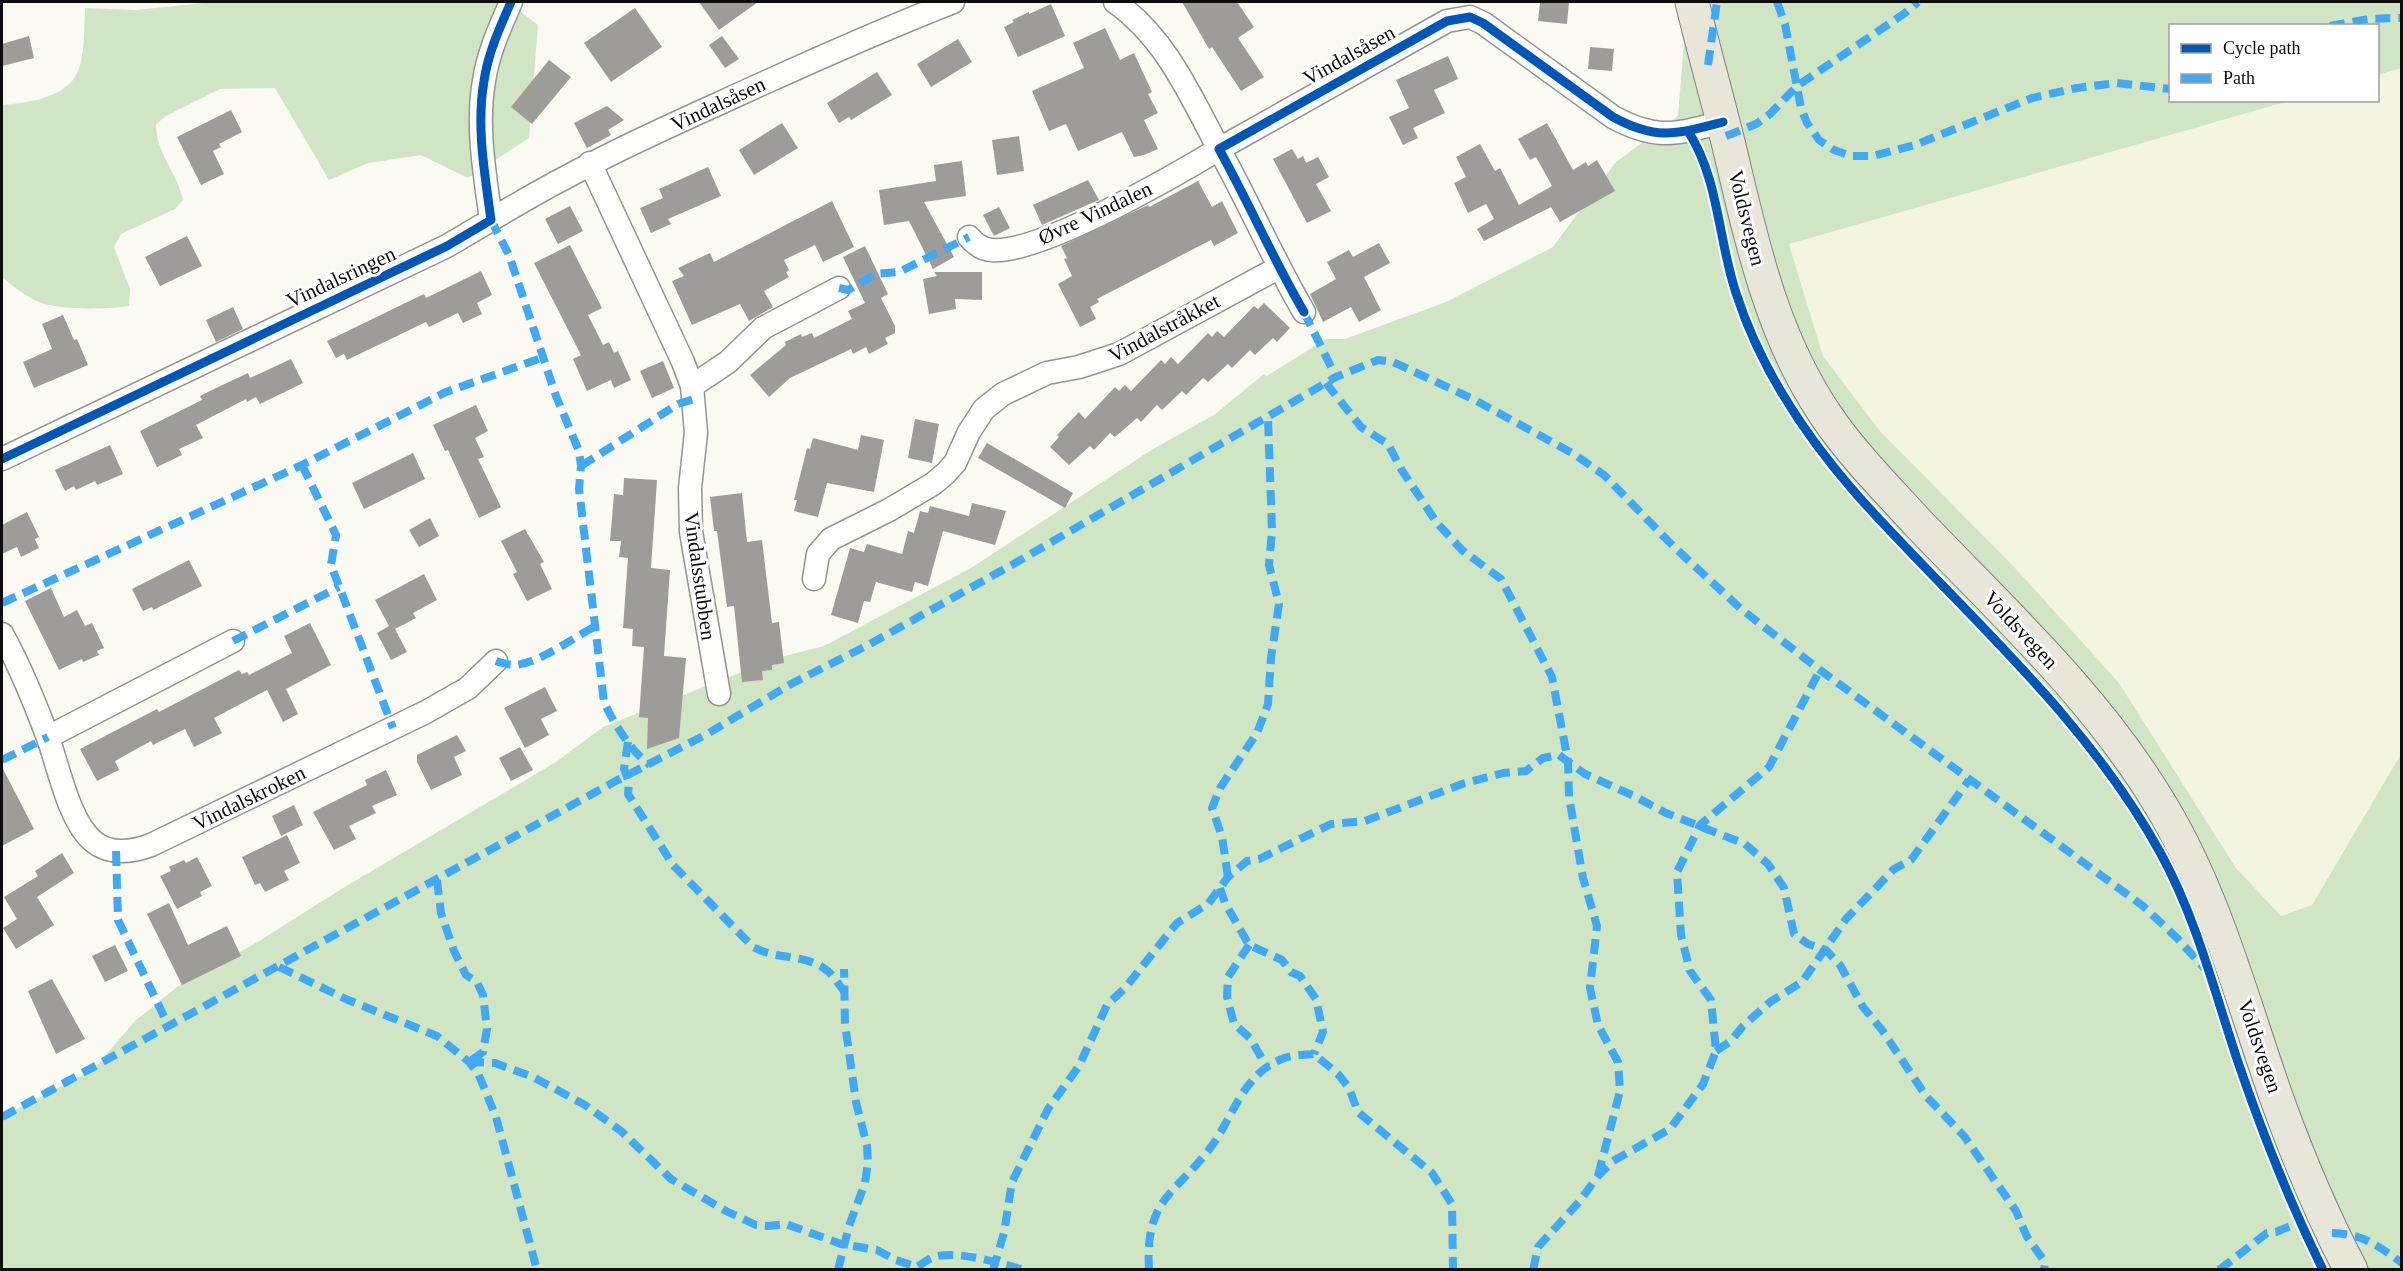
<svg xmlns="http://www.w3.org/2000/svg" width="2403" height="1271" font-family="Georgia,serif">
  <rect width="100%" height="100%" fill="#fafaf2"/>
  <path fill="#f4f5e0" d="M 2401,68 L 2401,754 L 2312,905 L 2281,916 L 2236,868 L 2119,683 L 2017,570 L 1880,431 L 1823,356 L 1789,243 L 2289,101 L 2378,100 L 2378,75 Z"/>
  <g fill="#d0e5c3">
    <path d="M 213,2 L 508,2 L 538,25 L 529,138 L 468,178 L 421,155 L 368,163 L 329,180 L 275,88 L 220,89 L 166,116 L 156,124 C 156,154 177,172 183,200 L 175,209 L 121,234 L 114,247 L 130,289 L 129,306 C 107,309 67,310 45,304 C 30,300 14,287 2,277 L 2,105 C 29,103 73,97 80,65 C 85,47 84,27 85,8 L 136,10 Z"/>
    <path d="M 1675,2 L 2401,2 L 2401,68 L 2378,75 L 2378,26 L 2170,26 L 2170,100 L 2289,101 L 1789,244 L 1823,356 L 1880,431 L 2017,570 L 2119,683 L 2236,868 L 2281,916 L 2312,905 L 2401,754 L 2401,1269 L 2,1270 L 2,1117 L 94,1069 L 135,1021 L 177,987 L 256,943 L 343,888 L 556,762 L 603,727 L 777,658 L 824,646 L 971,568 L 1153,449 L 1214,415 L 1264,374 L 1267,376 L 1326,339 L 1345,339 L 1446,302 L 1553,247 L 1615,163 L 1678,116 L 1684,43 Z"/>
  </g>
  <g fill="#9e9c98">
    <path d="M 699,2 L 758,2 L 719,30 Z"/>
    <path d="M 1182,2 L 1237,2 L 1254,27 L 1238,38 L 1264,77 L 1241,91 L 1212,47 L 1209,49 Z"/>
    <path d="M 1540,2 L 1569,2 L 1567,24 L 1538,21 Z"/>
    <path d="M 1051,4 L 1065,36 L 1018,57 L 1004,27 L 1014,22 L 1012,20 L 1029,12 L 1029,14 Z"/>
    <path d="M 635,8 L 662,47 L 611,82 L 584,43 Z"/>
    <path d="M 1105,28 L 1120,60 L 1134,53 L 1152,92 L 1148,94 L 1158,113 L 1144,120 L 1158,149 L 1144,155 L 1134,157 L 1122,132 L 1078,151 L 1066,124 L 1049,131 L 1032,91 L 1084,68 L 1073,43 Z"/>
    <path d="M 29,36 L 34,58 L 2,66 L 2,44 Z"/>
    <path d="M 722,36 L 739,59 L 725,68 L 709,45 Z"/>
    <path d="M 958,39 L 972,62 L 931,87 L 917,64 Z"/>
    <path d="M 1590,47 L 1614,49 L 1612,71 L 1588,69 Z"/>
    <path d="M 1448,56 L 1458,79 L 1434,90 L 1445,113 L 1413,128 L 1418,138 L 1403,145 L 1389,117 L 1409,108 L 1396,80 Z"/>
    <path d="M 549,60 L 571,77 L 532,124 L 511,107 Z"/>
    <path d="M 877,72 L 892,95 L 851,120 L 849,117 L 839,123 L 827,103 Z"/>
    <path d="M 607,106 L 624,120 L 608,130 L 611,135 L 587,148 L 574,123 Z"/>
    <path d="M 231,110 L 242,132 L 219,144 L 221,147 L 213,151 L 224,174 L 201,185 L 177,137 Z"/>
    <path d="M 782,123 L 798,148 L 754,175 L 739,150 Z"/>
    <path d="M 1547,123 L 1573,170 L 1586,162 L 1588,166 L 1597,160 L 1615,191 L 1560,222 L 1551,207 L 1484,241 L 1477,229 L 1494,219 L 1486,204 L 1468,213 L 1454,183 L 1466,177 L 1456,157 L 1480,144 L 1495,171 L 1500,168 L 1519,205 L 1552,186 L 1536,157 L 1530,160 L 1518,139 Z"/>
    <path d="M 1019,136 L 1024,171 L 997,175 L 992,140 Z"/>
    <path d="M 1292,149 L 1298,159 L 1303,156 L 1306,163 L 1318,157 L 1329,177 L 1316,184 L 1331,211 L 1307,223 L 1273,159 Z"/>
    <path d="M 962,161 L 966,196 L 924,202 L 954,257 L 933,269 L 909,221 L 884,225 L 879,190 L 936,181 L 934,165 Z"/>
    <path d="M 708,167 L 721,196 L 668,219 L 671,224 L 651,233 L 640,208 L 663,198 L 659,189 Z"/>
    <path d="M 1088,180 L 1099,200 L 1042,225 L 1033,205 Z"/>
    <path d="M 1198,181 L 1212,207 L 1222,201 L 1238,233 L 1214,246 L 1211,240 L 1097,299 L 1099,302 L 1090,307 L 1096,319 L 1080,327 L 1058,284 L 1072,276 L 1064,259 L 1067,258 L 1061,246 L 1148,205 L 1149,207 Z"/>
    <path d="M 832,201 L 854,247 L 823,262 L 815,245 L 784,260 L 789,270 L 786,272 L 789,277 L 764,291 L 773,307 L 749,321 L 740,304 L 692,325 L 672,281 L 684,276 L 678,268 L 710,253 L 714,262 Z"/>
    <path d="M 570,206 L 583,231 L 558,244 L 545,219 Z"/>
    <path d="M 999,207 L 1010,228 L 994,236 L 983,215 Z"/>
    <path d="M 187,236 L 202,266 L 160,286 L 145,257 Z"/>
    <path d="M 1379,243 L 1390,263 L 1364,277 L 1381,310 L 1359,322 L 1351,307 L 1323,322 L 1310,294 L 1336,279 L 1327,262 L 1349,250 L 1353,257 Z"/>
    <path d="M 570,245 L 602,308 L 588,315 L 603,345 L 609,342 L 614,353 L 618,351 L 631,380 L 614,388 L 611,380 L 587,391 L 573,359 L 581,355 L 534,263 Z"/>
    <path d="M 865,246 L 888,294 L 881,298 L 895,326 L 895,333 L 885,338 L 888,344 L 869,354 L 866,347 L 853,354 L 851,349 L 790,378 L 769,397 L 750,375 L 786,345 L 785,342 L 801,334 L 802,337 L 812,333 L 814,338 L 852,319 L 848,311 L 865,303 L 843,257 Z"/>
    <path d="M 481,271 L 492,295 L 477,303 L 482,314 L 463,323 L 458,313 L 429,327 L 426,322 L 347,360 L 344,354 L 336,358 L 327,341 L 424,294 L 426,298 Z"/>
    <path d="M 934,272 L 982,272 L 982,300 L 955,299 L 956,309 L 929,314 L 923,279 L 937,276 Z"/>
    <path d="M 1264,303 L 1290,328 L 1277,342 L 1273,338 L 1255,355 L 1250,350 L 1232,368 L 1228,364 L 1208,382 L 1203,378 L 1186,395 L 1182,391 L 1162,410 L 1157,405 L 1141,422 L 1137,418 L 1115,437 L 1110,433 L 1094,450 L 1090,446 L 1069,465 L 1050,447 L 1059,437 L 1057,435 L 1079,412 L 1085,419 L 1115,387 L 1119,391 L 1125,385 L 1131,391 L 1161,360 L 1165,364 L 1171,357 L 1178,364 L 1208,333 L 1212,337 L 1217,331 L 1224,337 L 1254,306 L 1258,309 Z"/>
    <path d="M 233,307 L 243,329 L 216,342 L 206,320 Z"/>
    <path d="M 63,315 L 74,340 L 77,339 L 88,365 L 34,388 L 23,362 L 52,349 L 42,324 Z"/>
    <path d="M 291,359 L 303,383 L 260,404 L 256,397 L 247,402 L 246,399 L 196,425 L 203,438 L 179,449 L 182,455 L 157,467 L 140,431 L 202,400 L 200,396 L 216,388 L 248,373 L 250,378 Z"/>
    <path d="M 663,361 L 674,388 L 652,398 L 640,371 Z"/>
    <path d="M 476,405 L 488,431 L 475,438 L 484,457 L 478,459 L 501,507 L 479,518 L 448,450 L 445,451 L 433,425 Z"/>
    <path d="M 915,419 L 939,424 L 932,463 L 908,458 Z"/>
    <path d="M 861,435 L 884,440 L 874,492 L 827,483 L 818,517 L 794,511 L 797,500 L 794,500 L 807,448 L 810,449 L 813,438 L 858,450 Z"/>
    <path d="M 987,443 L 1073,493 L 1065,508 L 978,458 Z"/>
    <path d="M 110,445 L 123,474 L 97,485 L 95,481 L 76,490 L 74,486 L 65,491 L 55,470 Z"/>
    <path d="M 413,453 L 425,479 L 364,509 L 352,483 Z"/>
    <path d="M 624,478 L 657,480 L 651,568 L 670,570 L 664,656 L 686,658 L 679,738 L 647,749 L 648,718 L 639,717 L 644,647 L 632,646 L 633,629 L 623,628 L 628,558 L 619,557 L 621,541 L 610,541 L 614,494 L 623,495 Z"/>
    <path d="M 742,493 L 747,542 L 762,540 L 772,623 L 779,622 L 784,663 L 772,665 L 772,670 L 762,671 L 763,680 L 742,682 L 734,606 L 727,607 L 717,531 L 714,531 L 710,497 Z"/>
    <path d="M 972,503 L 1006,511 L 995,545 L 943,531 L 928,586 L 915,582 L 912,592 L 876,582 L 870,602 L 864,601 L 858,623 L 831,615 L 850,548 L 864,552 L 867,544 L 902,554 L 908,531 L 914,533 L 920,511 L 928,513 L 930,506 L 969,516 Z"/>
    <path d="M 27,512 L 39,537 L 35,539 L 39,548 L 21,557 L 17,547 L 2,554 L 2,525 Z"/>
    <path d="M 430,518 L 439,536 L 419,547 L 409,530 Z"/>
    <path d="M 525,529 L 544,562 L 540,564 L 552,589 L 527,601 L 513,574 L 517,572 L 501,541 Z"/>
    <path d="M 189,560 L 202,586 L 153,610 L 152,607 L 143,611 L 132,589 Z"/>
    <path d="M 424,574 L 437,600 L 413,613 L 416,618 L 395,629 L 407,652 L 391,660 L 377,633 L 389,626 L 375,600 Z"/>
    <path d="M 51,588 L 64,617 L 77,610 L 85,626 L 92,623 L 104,648 L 97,651 L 99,655 L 83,662 L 82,659 L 59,670 L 25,601 Z"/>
    <path d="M 310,623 L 331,665 L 286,689 L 298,714 L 283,722 L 267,690 L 214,718 L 222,733 L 194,747 L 185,729 L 153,745 L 151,741 L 115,761 L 119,770 L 97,781 L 80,749 L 157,709 L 159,712 L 239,670 L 242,674 L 247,672 L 249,675 L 292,653 L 284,636 Z"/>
    <path d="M 545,687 L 557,711 L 541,719 L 549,735 L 525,748 L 504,708 Z"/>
    <path d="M 457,735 L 466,751 L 454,757 L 462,775 L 431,790 L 417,762 L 417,755 Z"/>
    <path d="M 520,747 L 533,770 L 511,781 L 499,758 Z"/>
    <path d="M 2,767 L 34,829 L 2,846 Z"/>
    <path d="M 386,770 L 397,795 L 372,806 L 376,813 L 349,826 L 356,839 L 334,850 L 313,812 L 367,785 L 365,780 Z"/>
    <path d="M 294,805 L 303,825 L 281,836 L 272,816 Z"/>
    <path d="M 287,835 L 300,863 L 284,871 L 289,880 L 265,892 L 260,883 L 255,885 L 242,857 Z"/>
    <path d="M 62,853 L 74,873 L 37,897 L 54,925 L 16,949 L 3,928 L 17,919 L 4,897 L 38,876 L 35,871 Z"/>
    <path d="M 197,857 L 212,886 L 200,892 L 202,896 L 177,909 L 160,876 L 171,871 L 169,867 L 184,860 L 186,863 Z"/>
    <path d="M 169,903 L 188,945 L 227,926 L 241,956 L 182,985 L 147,914 Z"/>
    <path d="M 115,945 L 128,971 L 105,982 L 92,956 Z"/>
    <path d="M 52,979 L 85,1039 L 56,1054 L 28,991 Z"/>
  </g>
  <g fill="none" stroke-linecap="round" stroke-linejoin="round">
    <g stroke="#949490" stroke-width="25">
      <g id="minor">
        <path d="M 590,163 L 683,362 L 692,386 L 696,433 L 690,488 L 691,532 L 719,694"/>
        <path d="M 491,220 C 564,175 640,139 718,104 C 796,68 874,33 953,2"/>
        <path d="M 969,237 C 975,244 982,250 992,250 C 1040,254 1174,176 1219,149 C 1190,95 1166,38 1115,2"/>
        <path d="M 1304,312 C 1273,259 1249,203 1219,149 L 1447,21 L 1470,17 L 1483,23 L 1613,117 C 1657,141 1677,134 1723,122"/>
        <path d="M 692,386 L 728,362 L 763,328 L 839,288"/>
        <path d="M 2,459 L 447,246 L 491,220 C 485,175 476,127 484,81 C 488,53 500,27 511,2"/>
        <path d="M 814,579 L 818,554 L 831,539 L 889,510 L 933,484 L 946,473 L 955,463 L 969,432 L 984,409 L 1003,394 L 1047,373 L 1079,367 L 1119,354 L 1278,268"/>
        <path d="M 2,634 C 20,666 35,703 48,738 C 59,768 69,822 94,842 C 110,855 133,852 151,845 L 426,712 L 468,688 L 496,661"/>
        <path d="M 48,737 L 233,641"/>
      </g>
    </g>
    <g stroke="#81817d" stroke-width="35">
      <path id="trunk" d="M 1692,2 C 1704,51 1718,101 1730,150 C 1752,243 1772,337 1827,417 C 1853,455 1886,488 1917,522 C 2002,611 2096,697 2160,804 C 2216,896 2242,1001 2278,1102 C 2299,1160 2322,1215 2351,1270"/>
    </g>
    <use href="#minor" stroke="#fefefd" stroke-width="22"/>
    <use href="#trunk" stroke="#e8e5d9" stroke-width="33"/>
    <g stroke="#3fa9f5" stroke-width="8" stroke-dasharray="15 8" stroke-linecap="butt">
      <path d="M 1777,2 L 1785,24 L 1801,108 L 1807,123 L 1819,140 L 1834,150 L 1851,156 L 1873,156 L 1915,145 L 2032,98 L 2077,88 L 2117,83 L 2170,89"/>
      <path d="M 2330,26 L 2368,19 L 2402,18"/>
      <path d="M 1708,65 L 1717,2"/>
      <path d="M 1726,136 L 1756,124 L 1770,114 L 1797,86 L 1905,13 L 1918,2"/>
      <path d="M 491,220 L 509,255 L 556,396 L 579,451 L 581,466 L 579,489 L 604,702 C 613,722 632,753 650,765"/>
      <path d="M 839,288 L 848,290 L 876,274 L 899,272 L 969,237"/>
      <path d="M 1304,312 L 1336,377"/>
      <path d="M 1326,383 L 1361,427 L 1388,444 L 1401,469 L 1437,523 L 1462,550 L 1501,579 L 1552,677 L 1568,761 L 1569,797 L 1583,878 L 1597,926 L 1590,988 L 1598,1025 L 1618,1062 L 1620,1091 L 1598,1176"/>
      <path d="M 302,465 L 336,535 L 331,565 L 393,728"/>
      <path d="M 581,466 L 678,404 L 694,399"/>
      <path d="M 2,603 L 302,465 L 446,392 L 544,357"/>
      <path d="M 233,641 L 339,587"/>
      <path d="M 496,661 C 502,663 509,665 515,665 C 539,663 573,638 594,627"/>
      <path d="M 628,742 L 624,769 L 629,782 L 628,794 L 673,865 L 753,947 C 777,960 805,954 825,969 C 833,974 838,984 844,991"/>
      <path d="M 2,760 L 48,737"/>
      <path d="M 116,851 L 118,920 L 168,1025"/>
      <path d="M 1228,877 L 1222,837 L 1212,808 L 1220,788 L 1257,733 L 1268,704 L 1271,658 L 1279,604 L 1269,565 L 1272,531 L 1268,418"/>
      <path d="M 437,880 L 441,913 L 454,951 L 466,975 L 477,982 L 483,995 L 487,1029 L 483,1052 L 469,1062"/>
      <path d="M 1220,888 L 1225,903 L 1249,945 L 1282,960 L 1291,972 L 1300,976 L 1316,999 L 1323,1032 L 1314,1054"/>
      <path d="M 1249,945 L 1228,977 L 1227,997 L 1234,1024 L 1250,1038 L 1267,1067"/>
      <path d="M 279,967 L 348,1000 L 437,1036 L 469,1062 L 478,1073 L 496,1117 L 537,1270"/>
      <path d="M 1716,1051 L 1731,1041 L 1743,1026 L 1770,1002 L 1802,982 L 1846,919 L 1894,869 L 1911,860 L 1969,780"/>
      <path d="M 469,1062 L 495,1063 L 533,1077 L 585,1105 L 621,1131 L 671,1179 L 726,1211 L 756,1225 L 768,1226 L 786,1224 L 841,1244 L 877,1250 L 896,1260 L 917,1267 C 922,1264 928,1259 934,1257 C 955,1250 1002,1263 1023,1270"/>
      <path d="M 2,1117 L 614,782 L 707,734 L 791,684 L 870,644 L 1017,562 L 1336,377 L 1378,360 L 1393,362 L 1473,399 L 1574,454 L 1604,475 L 1673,546 L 1741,609 L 1820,670 L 2143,906 L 2177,938 L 2204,968"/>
      <path d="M 2332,1233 C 2363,1234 2377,1245 2402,1263"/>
      <path d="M 838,1270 L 849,1226 L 865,1183 L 868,1163 L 867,1146 L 856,1102 L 845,1024 L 844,969"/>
      <path d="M 993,1270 L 1004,1233 L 1012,1182 L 1048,1109 L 1079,1066 L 1107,1005 L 1125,988 L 1177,923 L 1208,904 L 1228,877 L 1247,861 L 1259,859 L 1331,824 L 1365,821 L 1462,784 L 1503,773 L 1526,771 L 1543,758 L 1559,755 L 1585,774 L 1634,796 L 1666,813 L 1745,844 L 1768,864 L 1784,888 L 1794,934 L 1808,944 L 1826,950 L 1840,965 L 1863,1007 L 1882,1030 L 1926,1096 L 1964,1136 L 2016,1211 L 2027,1237 L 2045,1262 L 2044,1270"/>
      <path d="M 1149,1270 C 1145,1198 1174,1196 1211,1147 C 1234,1116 1242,1075 1282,1059 C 1291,1055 1304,1055 1314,1054 L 1338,1074 L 1349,1088 L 1358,1112 L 1432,1173 L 1452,1204 L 1453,1270"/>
      <path d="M 1533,1270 L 1538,1247 L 1579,1202 L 1598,1176 L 1613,1161 L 1670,1129 L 1703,1084 L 1716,1051 L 1711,1000 L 1690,971 L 1681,935 L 1677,872 L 1700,825 L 1769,767 L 1820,670"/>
      <path d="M 2219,1270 L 2267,1233 L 2276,1232 L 2300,1222"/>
    </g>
    <g stroke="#fff" stroke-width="13">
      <g id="cycleway">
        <path d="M 1688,131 C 1719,179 1718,239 1736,293 C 1760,368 1806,437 1858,496 C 1962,612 2085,715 2161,854 C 2197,920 2215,994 2239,1065 C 2263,1135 2290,1203 2323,1270"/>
        <path d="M 1304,312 C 1273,259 1249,203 1219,149 L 1447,21 L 1470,17 L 1483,23 L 1613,117 C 1657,141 1677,134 1723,122"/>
        <path d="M 2,459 L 447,246 L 491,220 C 485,175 476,127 484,81 C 488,53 500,27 511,2"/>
      </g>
    </g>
    <use href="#cycleway" stroke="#0057b8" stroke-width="9"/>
  </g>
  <g text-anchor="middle" stroke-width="6" stroke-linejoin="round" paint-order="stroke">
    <g font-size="21" fill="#0d0d0d" stroke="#fff">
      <text transform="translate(1349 55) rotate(-29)" y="7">Vindalsåsen</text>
      <text transform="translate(718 104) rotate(-25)" y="7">Vindalsåsen</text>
      <text transform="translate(1095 213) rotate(-25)" y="7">Øvre Vindalen</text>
      <text transform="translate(1747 218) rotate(76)" y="7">Voldsvegen</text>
      <text transform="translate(341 277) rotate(-25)" y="7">Vindalsringen</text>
      <text transform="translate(1164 328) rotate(-28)" y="7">Vindalstråkket</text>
      <text transform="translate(700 576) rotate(82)" y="7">Vindalsstubben</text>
      <text transform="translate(2021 630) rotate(47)" y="7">Voldsvegen</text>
      <text transform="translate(249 798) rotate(-26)" y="7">Vindalskroken</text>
      <text transform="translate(2260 1046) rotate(71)" y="7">Voldsvegen</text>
    </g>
  </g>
  <rect width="2403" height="1271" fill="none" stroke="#0d0d0d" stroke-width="6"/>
  <rect x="2169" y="24" width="210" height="78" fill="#ffffff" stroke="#9e9e9e" stroke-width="1.5"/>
  <rect x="2181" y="44" width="30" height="9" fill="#0057b8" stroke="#9e9e9e" stroke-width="1.5"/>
  <text x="2223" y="54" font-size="18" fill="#0d0d0d">Cycle path</text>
  <rect x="2181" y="74" width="30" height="9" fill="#3fa9f5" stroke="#9e9e9e" stroke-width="1.5"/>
  <text x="2223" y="84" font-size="18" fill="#0d0d0d">Path</text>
</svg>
